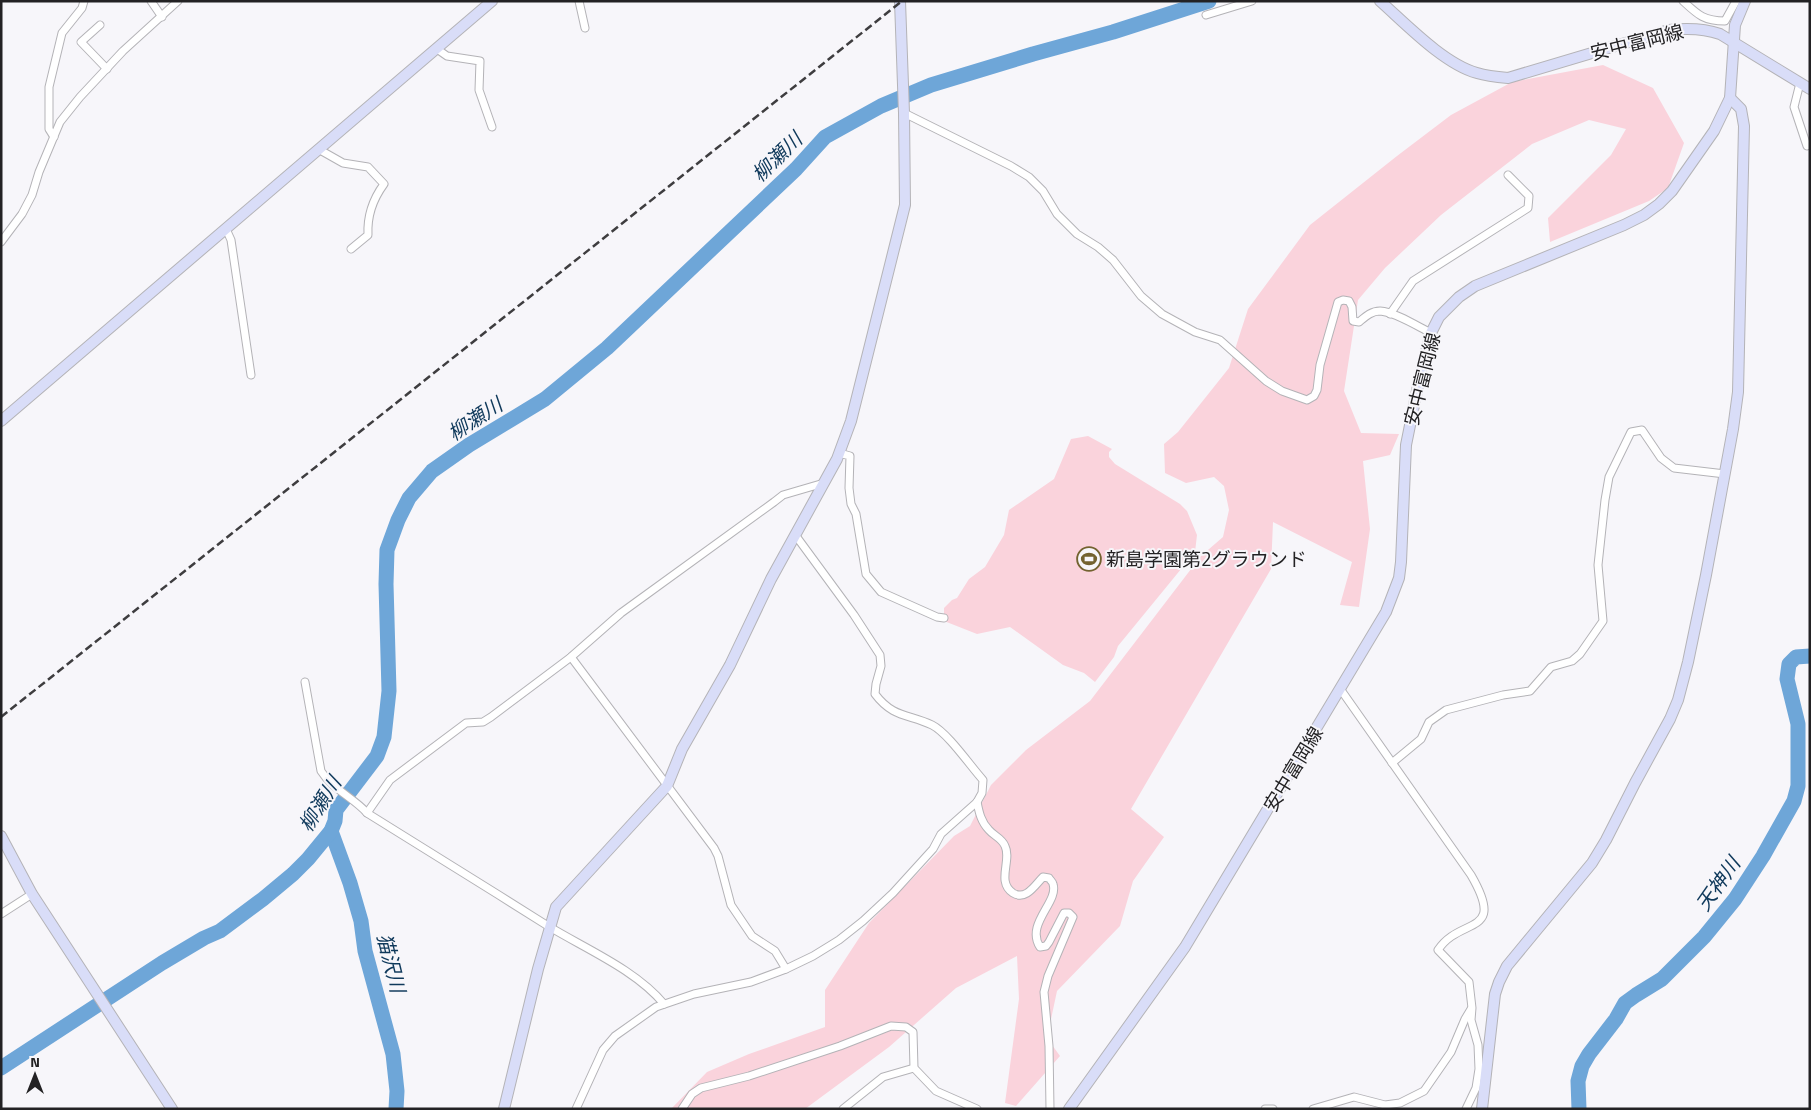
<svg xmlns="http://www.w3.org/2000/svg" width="1811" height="1110" font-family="'Titillium Web','Noto Sans JP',sans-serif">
  <rect width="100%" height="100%" fill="#f7f6fa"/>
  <g fill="#fad3dc">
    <path d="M 1603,65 L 1653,88 L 1684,143 L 1668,188 L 1649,201 L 1550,242 L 1548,218 L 1611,155 L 1626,129 L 1589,120 L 1532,144 L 1441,215 L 1385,268 L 1358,300 L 1344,391 L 1361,433 L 1399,434 L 1390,455 L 1363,461 L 1370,529 L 1359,607 L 1340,605 L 1352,562 L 1273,522 L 1271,569 L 1131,809 L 1164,837 L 1133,881 L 1120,926 L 1057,991 L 1047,1038 L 1060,1056 L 1016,1106 L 1005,1103 L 1019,999 L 1017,956 L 956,988 L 889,1047 L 805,1109 L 671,1109 L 707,1072 L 749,1054 L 825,1027 L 825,990 L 869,923 L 954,836 L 970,826 L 991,785 L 1026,750 L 1090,701 L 1201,556 L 1223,537 L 1229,510 L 1224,486 L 1214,477 L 1186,483 L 1165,473 L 1164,444 L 1178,432 L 1229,368 L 1248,309 L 1310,225 L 1397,156 L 1451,115 L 1512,82 Z"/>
    <path d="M 1088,436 L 1112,449 L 1109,452 L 1109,457 L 1115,464 L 1180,504 L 1187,511 L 1197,535 L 1195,552 L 1118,646 L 1114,657 L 1095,682 L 1084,673 L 1063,665 L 1010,627 L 977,634 L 944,621 L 944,608 L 952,600 L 957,598 L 969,579 L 985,567 L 1004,535 L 1009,510 L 1054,479 L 1071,439 Z"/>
  </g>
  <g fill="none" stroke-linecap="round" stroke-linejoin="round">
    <g stroke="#6ea6d8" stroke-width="15">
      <path d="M 331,831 L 350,883 L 361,921 L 365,951 L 393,1054 L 397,1091 L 396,1109"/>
      <path d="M 1,1068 L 162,963 L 204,938 L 220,931 L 263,899 L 293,874 L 308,859 L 331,831 L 335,821 L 336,810 L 377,756 L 384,737 L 389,691 L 386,584 L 387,550 L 398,520 L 409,498 L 432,471 L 469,445 L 545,399 L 607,348 L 796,169 L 825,137 L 881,106 L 931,85 L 1033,54 L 1113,32 L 1209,1"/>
      <path d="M 1579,1109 L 1578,1081 L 1582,1066 L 1589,1054 L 1616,1019 L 1625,1003 L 1636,995 L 1662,979 L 1704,937 L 1735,899 L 1763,856 L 1794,801 L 1798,786 L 1798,724 L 1787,679 L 1789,664 L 1796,657 L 1810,656"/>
    </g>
    <g stroke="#b4b3b7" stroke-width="9">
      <g id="street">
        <path d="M 151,1 L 162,17"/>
        <path d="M 579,1 L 585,28"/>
        <path d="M 1683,1 C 1698,15 1704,21 1725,21 L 1736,1"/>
        <path d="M 1206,15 L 1252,1"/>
        <path d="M 100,25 L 81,42 L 107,69"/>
        <path d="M 437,49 L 447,56 L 480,61 L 479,90 L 492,127"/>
        <path d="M 1800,83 L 1794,107 L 1807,146"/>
        <path d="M 904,113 L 1011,166 L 1029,177 L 1043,191 L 1057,214 L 1077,234 L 1098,247 L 1113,260 L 1141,296 L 1162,314 L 1195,332 L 1220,340 L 1266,381 L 1282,391 L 1307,400 L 1314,396 L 1317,390 L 1320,365 L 1338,302 L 1343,300 L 1349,301 L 1352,307 L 1353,321 L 1359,322 C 1365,317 1371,311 1380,311 C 1395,312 1417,326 1431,333"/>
        <path d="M 54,137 L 49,129 L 49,87 L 62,33 L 82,8 L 84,1"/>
        <path d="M 320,150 L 343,163 L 368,167 L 384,184 C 373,199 367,216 368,235 L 351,249"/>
        <path d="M 226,229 L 231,240 L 251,375"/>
        <path d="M 1,242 L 22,214 L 32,195 L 39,172 L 60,122 L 80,97 L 123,51 L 178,1"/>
        <path d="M 1390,314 L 1413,281 L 1528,208 L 1529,196 L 1508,175"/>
        <path d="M 839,453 L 850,456 L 849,488 L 851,504 L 856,514 L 866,574 L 881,592 L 937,617 L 944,618"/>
        <path d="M 571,657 L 714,848 L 718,856 L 731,905 L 752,936 L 775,951 L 786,969"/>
        <path d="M 305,682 L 321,771 C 332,789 354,798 367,813 C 428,851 488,888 548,926 C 586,949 636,970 664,1004"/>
        <path d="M 1341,690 L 1471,875 C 1507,937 1460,916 1438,950 L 1469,982 L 1472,1008 L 1471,1020 L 1478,1045 L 1479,1069 L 1476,1088 L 1466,1109"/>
        <path d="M 1392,763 L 1421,739 L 1429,722 L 1446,710 L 1503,695 L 1530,691 L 1551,667 L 1572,661 L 1580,654 L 1603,621 L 1598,565 L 1605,500 L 1609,477 L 1631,432 L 1642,430 L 1661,458 L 1674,468 L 1725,474"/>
        <path d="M 977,802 C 979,812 981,822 989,830 C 994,836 1002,838 1005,846 C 1012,860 996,882 1013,893 C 1026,901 1035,885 1043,877 L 1049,878 C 1050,880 1053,882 1053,884 C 1059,902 1025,924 1040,947 L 1046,946 L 1049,942 L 1064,913 L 1069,913 L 1073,917 L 1048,976 L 1044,992 L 1049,1046 L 1050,1109"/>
        <path d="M 367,813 L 390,780 L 466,723 L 483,722 L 491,717 L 571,657 L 621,613 L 774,502 L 783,495 L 824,483"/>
        <path d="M 1,914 L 32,894"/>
        <path d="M 576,1109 L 603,1050 L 615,1036 L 656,1007 L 694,994 L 751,982 L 786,969 L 813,956 L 839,940 L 863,921 L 893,893 L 933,849 L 941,834 L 977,802 L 982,793 L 983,780 C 971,767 948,733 932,725 C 909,714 893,718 875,694 L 876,684 L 881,666 L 880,655 L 854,615 L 796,536"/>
        <path d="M 682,1109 L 692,1094 L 701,1088 L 749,1076 L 840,1046 L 891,1026 L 906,1027 L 913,1032 L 914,1068 L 936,1091 L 977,1109"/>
        <path d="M 843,1109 L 883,1077 L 914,1068"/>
        <path d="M 1265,1109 L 1273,1109"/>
        <path d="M 1313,1109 L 1354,1097 L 1385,1105 L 1400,1103 L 1424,1091 L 1451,1052 L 1465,1019 L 1471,1009"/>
      </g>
    </g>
    <g stroke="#b4b3b7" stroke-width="12">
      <g id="secondary">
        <path d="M 1380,1 C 1406,24 1444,64 1477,73 C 1487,76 1497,77 1508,78 L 1669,30 C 1687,28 1703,28 1720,34 L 1810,89"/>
        <path d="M 1,421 L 492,1"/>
        <path d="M 1,836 L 32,894 L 172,1109"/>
        <path d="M 504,1109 L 538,969 L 556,907 L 667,786 L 682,749 L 730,665 L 771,579 L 837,459 L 851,421 L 905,205 L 904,113 L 900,1"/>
        <path d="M 1069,1109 L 1185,947 L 1386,612 L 1399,578 L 1401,562 L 1406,445 L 1421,371 L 1431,333 L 1439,317 L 1459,297 L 1475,286 L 1624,225 L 1644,215 L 1659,204 L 1672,191 L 1714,131 L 1730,98 L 1735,25 L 1745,1"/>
        <path d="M 1482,1109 L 1495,994 L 1499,982 L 1507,966 L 1592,863 L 1606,840 L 1635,783 L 1670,719 L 1678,700 L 1688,662 L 1706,575 L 1733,429 L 1738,392 L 1744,126 L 1741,109 L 1730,98"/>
      </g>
    </g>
    <use href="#street" stroke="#fff" stroke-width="7"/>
    <use href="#secondary" stroke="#d9ddf8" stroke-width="10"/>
    <path stroke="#3e3d3f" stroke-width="2.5" stroke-dasharray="8 4" stroke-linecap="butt" d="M 1,717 L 902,1"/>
  </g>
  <defs>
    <g id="stadium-ring" transform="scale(1.25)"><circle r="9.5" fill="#f7f6fa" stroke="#736230" stroke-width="1.5"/><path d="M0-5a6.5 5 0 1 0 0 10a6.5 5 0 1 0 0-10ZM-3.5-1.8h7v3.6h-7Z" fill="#736230"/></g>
  </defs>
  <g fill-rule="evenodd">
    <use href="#stadium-ring" x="1089" y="559"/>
  </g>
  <g text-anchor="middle" stroke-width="4" stroke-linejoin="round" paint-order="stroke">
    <g font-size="19" fill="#232224" stroke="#f7f6fa">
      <text transform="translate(1637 42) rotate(-14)" y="7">安中富岡線</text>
      <text transform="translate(1422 379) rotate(-76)" y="7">安中富岡線</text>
      <text transform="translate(1293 769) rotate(-59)" y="7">安中富岡線</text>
    </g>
    <g font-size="19" fill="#232224" stroke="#f7f6fa" text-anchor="start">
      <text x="1106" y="566">新島学園第2グラウンド</text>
    </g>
    <g font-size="20" font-style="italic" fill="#0f395b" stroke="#f7f6fa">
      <text transform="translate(777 157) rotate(-44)" y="7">柳瀬川</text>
      <text transform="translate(475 419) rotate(-33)" y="7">柳瀬川</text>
      <text transform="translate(320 804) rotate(-58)" y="7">柳瀬川</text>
      <text transform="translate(1718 884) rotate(-55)" y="7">天神川</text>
      <text transform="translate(391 963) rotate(76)" y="7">猫沢川</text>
    </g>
  </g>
  <rect width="1811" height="1110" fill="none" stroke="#232224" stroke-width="5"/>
  <g transform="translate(35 1075)" stroke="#f7f6fa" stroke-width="4" paint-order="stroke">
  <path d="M0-4L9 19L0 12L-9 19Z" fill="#232224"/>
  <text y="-8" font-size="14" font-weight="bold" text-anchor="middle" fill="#232224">N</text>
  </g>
</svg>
